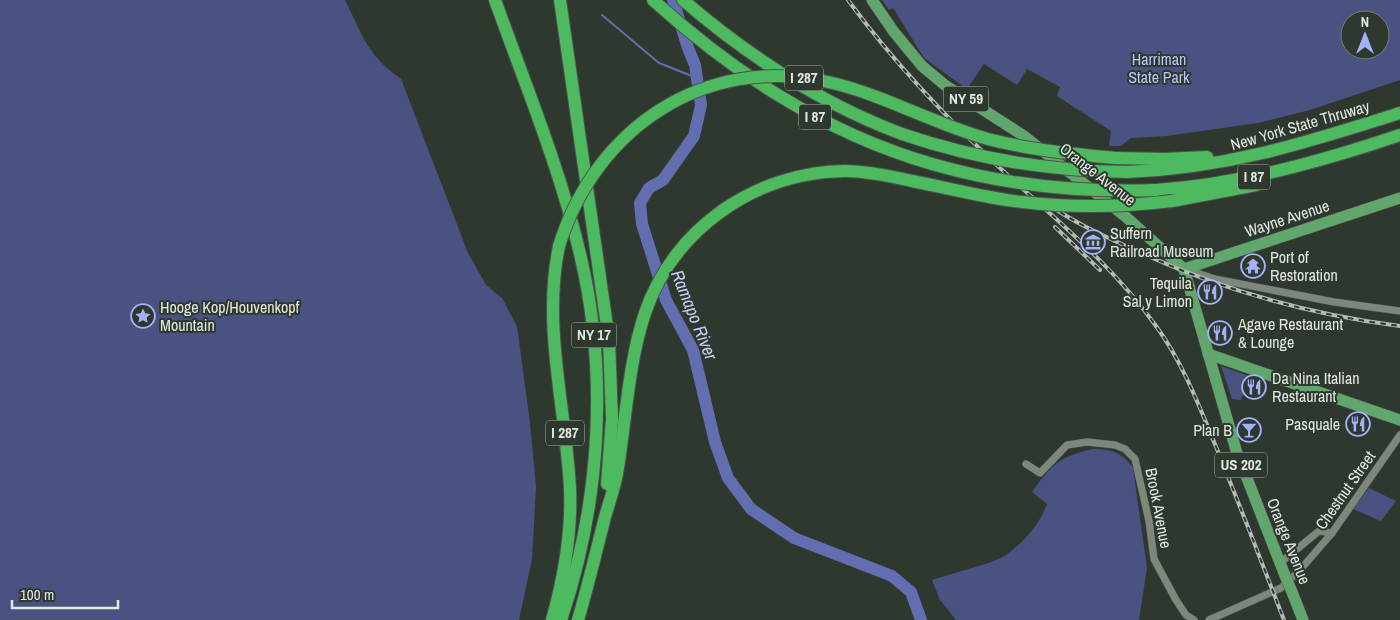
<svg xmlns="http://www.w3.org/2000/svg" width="1400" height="620" font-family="'Archivo Narrow',sans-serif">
  <rect width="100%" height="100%" fill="#2f382f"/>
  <g fill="#4a5281" fill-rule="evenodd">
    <path d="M 0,0 L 345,0 C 363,36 367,55 401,79 L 468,253 L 486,285 L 502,298 L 517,326 L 530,423 L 536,487 L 532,559 L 519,620 L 0,620 Z"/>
    <path d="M 882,0 L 1400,0 L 1400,80 L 1310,110 L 1258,123 L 1167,136 L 1131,138 L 1121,146 L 1109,146 L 1111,131 L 1057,96 L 1060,87 L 1027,69 L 1017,85 L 984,64 L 967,89 L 924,58 L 893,8 L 889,10 ZM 1350,20 L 1380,20 L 1380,50 L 1350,50 Z"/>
    <path d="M 1221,366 L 1249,376 L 1241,400 L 1232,399 Z"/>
    <path d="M 1093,449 C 1111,449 1122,452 1133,468 L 1147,568 L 1139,620 L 956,620 L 940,600 L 932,580 C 949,574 995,563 1006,555 C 1023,543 1040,524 1047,504 L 1032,492 C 1051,465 1060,456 1093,449 Z"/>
    <path d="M 1369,488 L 1396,501 L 1381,521 L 1353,509 Z"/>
  </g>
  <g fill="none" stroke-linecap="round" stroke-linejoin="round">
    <path stroke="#636eb0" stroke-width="2" d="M 602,15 L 659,63 L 697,78"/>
    <path stroke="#636eb0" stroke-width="12" d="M 673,0 L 688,48 L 695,65 L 701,105 L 694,136 L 663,180 L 649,188 L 640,203 L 642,224 L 666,300 L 693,350 L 715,442 L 728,478 L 751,509 L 794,538 L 892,576 L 911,592 L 921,620"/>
    <g stroke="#4c544c" stroke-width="8">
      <g id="street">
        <path d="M 1185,269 L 1215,279 L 1334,302 L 1400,311"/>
        <path d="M 1026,464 L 1040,473 L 1067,445 L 1087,442 L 1115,445 L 1125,449 L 1135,459 L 1149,521 L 1154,559 L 1176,600 L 1186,615 L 1194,620"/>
        <path d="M 1280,563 L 1319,531 L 1332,533"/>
        <path d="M 1209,620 L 1281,588 L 1300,570 L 1332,533 L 1400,435"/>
      </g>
    </g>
    <g stroke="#4c544c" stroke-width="12">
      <g id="primary">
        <path d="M 872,0 L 894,32 L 922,66 L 946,86 L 1024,136 L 1126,217 L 1184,269 L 1236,450 L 1284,573"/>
        <path d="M 1184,269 L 1400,198"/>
        <path d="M 1208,354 L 1400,420"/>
        <path d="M 1292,592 L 1303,620"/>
      </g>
    </g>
    <g stroke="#4c544c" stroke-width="14">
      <g id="highway">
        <path d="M 495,0 C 525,84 560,168 580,254 C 609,375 600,504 561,620"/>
        <path d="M 560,0 L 609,340 L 612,419 L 607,484"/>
        <path d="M 653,0 C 735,74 825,133 932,164"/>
        <path d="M 683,0 C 749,57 820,103 902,134"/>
        <path d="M 1115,158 L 1165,159 L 1207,157"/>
        <path d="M 1127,172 C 1228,168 1305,143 1400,113"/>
        <path d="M 1156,190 C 1240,184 1320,162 1400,135"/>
        <path d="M 1172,201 L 1256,185"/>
        <path d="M 552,620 C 564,577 572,533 570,489 C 566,408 542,327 559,246"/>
        <path d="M 578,620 C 588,586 596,552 605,517 C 609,503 614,489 617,474 C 626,421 628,364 645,313 C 674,228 756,172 845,171 C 867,171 890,176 912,181"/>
      </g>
    </g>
    <use href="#street" stroke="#7d887d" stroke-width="7"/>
    <use href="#primary" stroke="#61a66c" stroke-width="11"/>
    <use href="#highway" stroke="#4eba60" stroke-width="12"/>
    <g stroke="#b5bcb5" stroke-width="4">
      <g id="rail">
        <path d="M 848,0 C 897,67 954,126 1015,182 C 1066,228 1116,270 1156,326 C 1184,364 1201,411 1219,454 C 1241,509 1263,565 1284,620"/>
        <path d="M 1051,206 C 1075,223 1102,235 1128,247 C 1215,288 1305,314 1400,326"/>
        <path d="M 1055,227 L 1100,270"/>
      </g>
    </g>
    <use href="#rail" stroke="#2f382f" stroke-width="2" stroke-dasharray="5.5" stroke-linecap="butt"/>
    <g stroke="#4c544c" stroke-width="12" stroke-linecap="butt">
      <path id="primary-bridge" d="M 1284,573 L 1292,592"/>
    </g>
    <g stroke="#4c544c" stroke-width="14" stroke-linecap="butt">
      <g id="highway-bridge">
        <path d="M 902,134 C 975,159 1050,171 1127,172"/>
        <path d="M 932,164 C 1005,185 1080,193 1156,190"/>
        <path d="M 912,181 C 949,188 985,198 1022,202 C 1072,208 1122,207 1172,201"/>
        <path d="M 559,246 C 595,129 704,54 828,82 C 883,94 933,124 988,139 C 1030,150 1073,154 1115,158"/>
      </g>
    </g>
    <use href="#primary-bridge" stroke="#61a66c" stroke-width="11"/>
    <use href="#highway-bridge" stroke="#4eba60" stroke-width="12"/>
  </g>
  <defs>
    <g id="museum-ring" transform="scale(1.25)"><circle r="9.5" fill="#2f382f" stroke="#a4b2fc" stroke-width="1.5"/><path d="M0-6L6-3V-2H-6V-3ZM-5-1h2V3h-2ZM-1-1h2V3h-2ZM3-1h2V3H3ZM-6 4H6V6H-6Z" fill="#a4b2fc"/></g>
    <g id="temple-ring" transform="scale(1.25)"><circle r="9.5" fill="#2f382f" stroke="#a4b2fc" stroke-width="1.5"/><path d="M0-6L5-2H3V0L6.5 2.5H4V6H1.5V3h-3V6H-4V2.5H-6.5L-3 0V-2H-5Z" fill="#a4b2fc"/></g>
    <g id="restaurant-ring" transform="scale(1.25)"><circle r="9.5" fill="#2f382f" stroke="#a4b2fc" stroke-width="1.5"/><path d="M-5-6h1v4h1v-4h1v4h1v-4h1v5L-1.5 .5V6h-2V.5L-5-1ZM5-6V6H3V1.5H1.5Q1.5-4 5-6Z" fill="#a4b2fc"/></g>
    <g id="sight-ring" transform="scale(1.25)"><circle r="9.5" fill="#2f382f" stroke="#a4b2fc" stroke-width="1.5"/><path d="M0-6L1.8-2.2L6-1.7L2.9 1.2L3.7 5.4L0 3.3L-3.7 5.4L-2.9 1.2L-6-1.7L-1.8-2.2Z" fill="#a4b2fc"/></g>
    <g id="bar-ring" transform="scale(1.25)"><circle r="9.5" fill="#2f382f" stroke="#a4b2fc" stroke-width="1.5"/><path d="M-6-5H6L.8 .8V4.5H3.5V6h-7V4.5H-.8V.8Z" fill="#a4b2fc"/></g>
  </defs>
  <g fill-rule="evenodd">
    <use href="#museum-ring" x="1093" y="242"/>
    <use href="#temple-ring" x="1253" y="266"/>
    <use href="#restaurant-ring" x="1210" y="292"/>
    <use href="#sight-ring" x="143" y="316"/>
    <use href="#restaurant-ring" x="1220" y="333"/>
    <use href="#restaurant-ring" x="1254" y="387"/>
    <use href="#restaurant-ring" x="1358" y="424"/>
    <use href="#bar-ring" x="1249" y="430"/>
  </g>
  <g text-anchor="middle" stroke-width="4" stroke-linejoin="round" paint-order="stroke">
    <g fill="#2f382f" stroke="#acb3ac" stroke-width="1">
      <rect x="785" y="65.5" width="38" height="25" rx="4"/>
      <rect x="943.5" y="86.5" width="45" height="25" rx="4"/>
      <rect x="799" y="104.5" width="32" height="25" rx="4"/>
      <rect x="1238" y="164.5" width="32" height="25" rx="4"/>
      <rect x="571.5" y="322.5" width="45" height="25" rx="4"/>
      <rect x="546" y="420.5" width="38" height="25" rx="4"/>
      <rect x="1215" y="452.5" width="52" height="25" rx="4"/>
    </g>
    <g font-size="15" font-weight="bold" fill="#e2e8e2">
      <text x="804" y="83">I 287</text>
      <text x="966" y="104">NY 59</text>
      <text x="815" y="122">I 87</text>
      <text x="1254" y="182">I 87</text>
      <text x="594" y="340">NY 17</text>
      <text x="565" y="438">I 287</text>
      <text x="1241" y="470">US 202</text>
    </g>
    <g font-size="16" fill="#b9c5fd" stroke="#2f382f">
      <text x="1159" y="65">Harriman<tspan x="1159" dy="18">State Park</tspan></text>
    </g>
    <g font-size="16" fill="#e2e8e2" stroke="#2f382f">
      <text transform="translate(1300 125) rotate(-16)" y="6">New York State Thruway</text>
      <text transform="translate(1098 174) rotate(38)" y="6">Orange Avenue</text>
      <text transform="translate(1287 218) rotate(-18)" y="6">Wayne Avenue</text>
      <text transform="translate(1345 490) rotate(-55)" y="6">Chestnut Street</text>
      <text transform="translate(1159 508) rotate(79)" y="6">Brook Avenue</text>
      <text transform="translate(1289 541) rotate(68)" y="6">Orange Avenue</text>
    </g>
    <g font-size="16" fill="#e2e8e2" stroke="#2f382f" text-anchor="start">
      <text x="1110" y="239">Suffern<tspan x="1110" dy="18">Railroad Museum</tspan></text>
      <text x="1270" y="263">Port of<tspan x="1270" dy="18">Restoration</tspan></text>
      <text x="1192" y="289" text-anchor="end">Tequila<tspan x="1192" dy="18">Sal y Limon</tspan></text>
      <text x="160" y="313">Hooge Kop/Houvenkopf<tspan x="160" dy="18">Mountain</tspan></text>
      <text x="1238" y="330">Agave Restaurant<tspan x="1238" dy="18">&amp; Lounge</tspan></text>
      <text x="1272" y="384">Da Nina Italian<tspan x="1272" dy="18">Restaurant</tspan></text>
      <text x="1340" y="430" text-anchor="end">Pasquale</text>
      <text x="1232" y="436" text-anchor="end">Plan B</text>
    </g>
    <g font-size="18" font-style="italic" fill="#c2cbf0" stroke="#2f382f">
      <text transform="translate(694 315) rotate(68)" y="6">Ramapo River</text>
    </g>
  </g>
  <g transform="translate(1365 35)"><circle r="24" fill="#2f382f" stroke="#777e77"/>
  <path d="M0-4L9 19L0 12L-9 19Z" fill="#a4b2fc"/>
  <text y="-8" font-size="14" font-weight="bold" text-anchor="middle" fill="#e2e8e2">N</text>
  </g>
  <path d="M12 600v8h106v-8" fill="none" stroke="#e2e8e2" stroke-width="2.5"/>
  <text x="20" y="600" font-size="15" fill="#e2e8e2" stroke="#2f382f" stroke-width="4" paint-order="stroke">100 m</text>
</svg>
